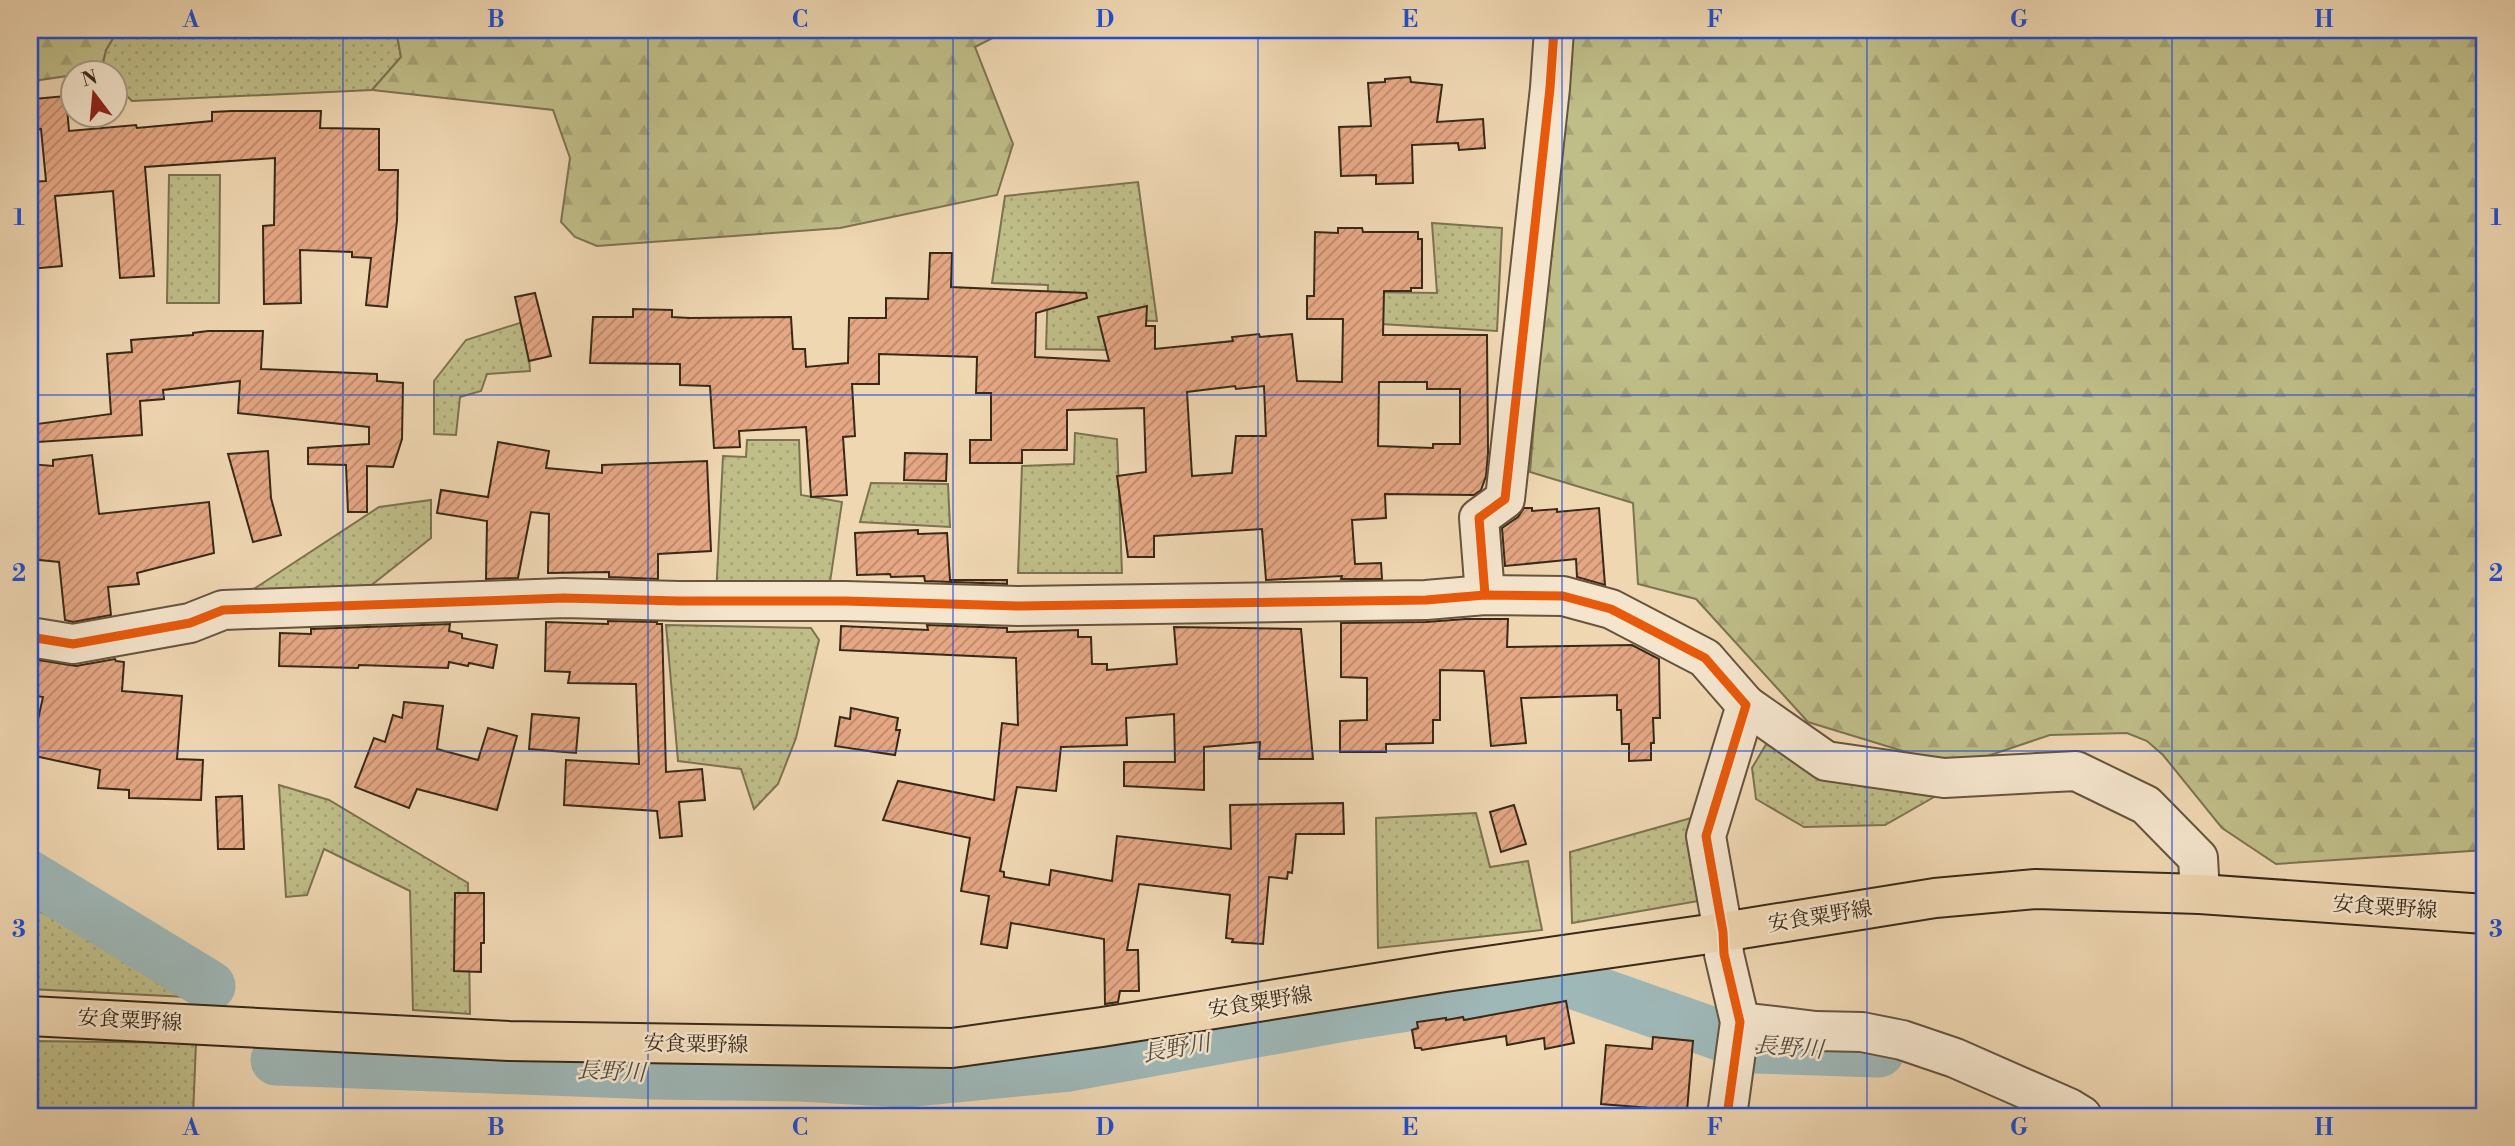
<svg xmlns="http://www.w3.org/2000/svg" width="2515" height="1146" font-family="'Libre Bodoni','Noto Serif JP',serif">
  <defs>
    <pattern id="green-dots" width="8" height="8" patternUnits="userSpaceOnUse" patternTransform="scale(1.75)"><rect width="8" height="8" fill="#bfbd88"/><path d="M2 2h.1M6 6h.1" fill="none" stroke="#a5a275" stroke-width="1.8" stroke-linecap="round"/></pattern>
    <pattern id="forest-firs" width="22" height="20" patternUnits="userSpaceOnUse" patternTransform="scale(1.75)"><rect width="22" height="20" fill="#bfbd88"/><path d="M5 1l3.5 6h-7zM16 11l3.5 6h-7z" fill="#a5a275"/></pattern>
    <pattern id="building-hatch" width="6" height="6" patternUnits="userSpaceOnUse" patternTransform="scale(1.75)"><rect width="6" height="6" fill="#e5a784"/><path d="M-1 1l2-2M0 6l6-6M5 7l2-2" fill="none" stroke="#bb886b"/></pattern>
  </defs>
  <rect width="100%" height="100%" fill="#efd7b2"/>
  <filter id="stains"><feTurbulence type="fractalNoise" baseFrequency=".00286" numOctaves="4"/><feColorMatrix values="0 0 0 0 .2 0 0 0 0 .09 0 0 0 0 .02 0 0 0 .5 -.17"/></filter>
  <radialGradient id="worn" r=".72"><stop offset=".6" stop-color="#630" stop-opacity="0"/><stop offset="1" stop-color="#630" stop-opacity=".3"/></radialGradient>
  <g fill="url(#green-dots)" stroke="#7c7350" stroke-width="2">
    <path d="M 118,30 L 396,30 L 401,57 L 372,90 L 132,101 L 116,85 L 116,74 L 104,73 L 101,71 L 106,50 Z"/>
    <path d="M 169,175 L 220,175 L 219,303 L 167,303 Z"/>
    <path d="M 1138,182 L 1157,321 L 1113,320 L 1117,350 L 1046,349 L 1048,285 L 992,283 L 1005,196 Z"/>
    <path d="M 1432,223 L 1502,228 L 1497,331 L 1364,323 L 1365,292 L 1437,293 Z"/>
    <path d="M 526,321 L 530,371 L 487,374 L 481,391 L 460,397 L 456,435 L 434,434 L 434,381 L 466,340 Z"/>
    <path d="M 1075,433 L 1117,439 L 1122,573 L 1018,573 L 1022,466 L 1074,464 Z"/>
    <path d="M 747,440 L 799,440 L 801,495 L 842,502 L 827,602 L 716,597 L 723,456 L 746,457 Z"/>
    <path d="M 871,483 L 948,484 L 950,527 L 860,522 Z"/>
    <path d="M 431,500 L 431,538 L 364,591 L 240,598 L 379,507 Z"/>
    <path d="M 666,625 L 811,628 L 819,640 L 796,738 L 778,784 L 754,809 L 741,769 L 678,761 Z"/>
    <path d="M 1768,741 L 1934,797 L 1885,825 L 1804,827 L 1756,799 L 1752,768 Z"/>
    <path d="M 279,785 L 329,800 L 468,883 L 470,1014 L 413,1010 L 410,891 L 324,849 L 307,895 L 286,897 Z"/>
    <path d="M 1476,813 L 1490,867 L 1528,861 L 1542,930 L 1378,948 L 1376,818 Z"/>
    <path d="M 1691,818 L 1704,900 L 1572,923 L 1570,852 Z"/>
    <path d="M 30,907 L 59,920 L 129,942 L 208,998 L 30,989 Z"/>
    <path d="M 30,1041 L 196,1043 L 193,1116 L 30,1116 Z"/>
  </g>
  <g fill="url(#forest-firs)" stroke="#7c7350" stroke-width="2">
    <path d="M 30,30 L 118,30 L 106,50 L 101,71 L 40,80 L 30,85 Z"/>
    <path d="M 396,30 L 1008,30 L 975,47 L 1013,144 L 997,195 L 840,228 L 597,246 L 575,237 L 561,222 L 570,158 L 553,110 L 372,90 L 401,57 Z"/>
    <path d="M 1566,30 L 2485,30 L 2485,850 L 2276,864 L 2222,828 L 2163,755 L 2147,741 L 2127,733 L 2050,735 L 1955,767 L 1808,722 L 1696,599 L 1638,584 L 1633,503 L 1530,472 Z"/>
  </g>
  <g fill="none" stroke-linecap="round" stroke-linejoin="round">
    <g stroke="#9eb7b7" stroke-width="51">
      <path d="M 30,876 L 210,986"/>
      <path d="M 276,1060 L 655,1074 L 800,1076 L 904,1082 L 1069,1066 L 1350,1015 L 1566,981 L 1756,1048 L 1879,1052"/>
    </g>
  </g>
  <g fill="url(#building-hatch)" stroke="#382918" stroke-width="2" fill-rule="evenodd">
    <path d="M 1410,77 L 1411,82 L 1442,85 L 1437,122 L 1483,119 L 1485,148 L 1459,150 L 1458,143 L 1412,145 L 1413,183 L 1376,184 L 1376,175 L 1341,176 L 1339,127 L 1371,126 L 1368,83 L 1385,82 L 1385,79 Z"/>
    <path d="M 66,96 L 69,131 L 136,125 L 137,128 L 212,121 L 212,112 L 232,111 L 321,111 L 320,128 L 379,129 L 379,170 L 398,170 L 397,221 L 387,307 L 366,305 L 371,258 L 352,257 L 352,252 L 300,250 L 301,303 L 264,304 L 263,226 L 274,225 L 275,158 L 145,167 L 154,276 L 120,278 L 113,191 L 55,196 L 62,266 L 30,269 L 30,182 L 46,181 L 41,129 L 36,130 L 34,99 Z"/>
    <path d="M 1338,228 L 1362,228 L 1363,232 L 1418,232 L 1418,239 L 1422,239 L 1422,288 L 1411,288 L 1411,291 L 1384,291 L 1383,335 L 1487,335 L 1488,453 L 1486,476 L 1481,490 L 1474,495 L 1385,494 L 1386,518 L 1352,520 L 1355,564 L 1381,563 L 1382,579 L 1341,579 L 1342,576 L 1266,580 L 1262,529 L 1154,536 L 1154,557 L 1128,557 L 1117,476 L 1146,472 L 1144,408 L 1067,410 L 1067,450 L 1022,450 L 1022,463 L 970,463 L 970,440 L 991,440 L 991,393 L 976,393 L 977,357 L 879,354 L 879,384 L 852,384 L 855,436 L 843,437 L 847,495 L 811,497 L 806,427 L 739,431 L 740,447 L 714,448 L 710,386 L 680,385 L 680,364 L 590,363 L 593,317 L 633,317 L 633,309 L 672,310 L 672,317 L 690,318 L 791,317 L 793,349 L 805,349 L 806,367 L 848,363 L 849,318 L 886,318 L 886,298 L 928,299 L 930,253 L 952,253 L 951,287 L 1086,293 L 1087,298 L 1036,313 L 1035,357 L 1109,361 L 1098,317 L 1147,306 L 1146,326 L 1155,326 L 1155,349 L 1233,341 L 1232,337 L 1259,334 L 1260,337 L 1292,334 L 1297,381 L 1342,382 L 1343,319 L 1307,319 L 1307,296 L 1314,296 L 1315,232 L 1338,233 ZM 1379,382 L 1427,382 L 1427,389 L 1460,389 L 1460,444 L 1433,444 L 1433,448 L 1378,446 ZM 1235,386 L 1236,389 L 1264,386 L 1266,436 L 1236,436 L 1232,473 L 1192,476 L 1187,392 Z"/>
    <path d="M 535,293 L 551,356 L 529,361 L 515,297 Z"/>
    <path d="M 208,331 L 263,331 L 261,369 L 377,374 L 377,381 L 403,383 L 402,439 L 393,467 L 367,466 L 367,512 L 348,512 L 346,465 L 308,464 L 308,448 L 369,444 L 369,427 L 238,413 L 240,381 L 163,390 L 164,399 L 140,401 L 142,435 L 38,442 L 37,424 L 111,414 L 107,354 L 132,352 L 131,340 L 193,335 L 193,333 Z"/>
    <path d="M 498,442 L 549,451 L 546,468 L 602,473 L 602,465 L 707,461 L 711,551 L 658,554 L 658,579 L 609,577 L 609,572 L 548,573 L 549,514 L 531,512 L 518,578 L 486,579 L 487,521 L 437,513 L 441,490 L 488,497 Z"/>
    <path d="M 268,451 L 271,498 L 281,535 L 253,542 L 228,454 Z"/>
    <path d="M 905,453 L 947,454 L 946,481 L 904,480 Z"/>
    <path d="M 92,455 L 99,514 L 209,502 L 214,553 L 137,573 L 139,584 L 108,587 L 111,615 L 73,622 L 65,620 L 59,562 L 30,559 L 30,464 L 53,466 L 53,460 Z"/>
    <path d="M 1524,508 L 1532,508 L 1532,511 L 1557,509 L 1557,512 L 1599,508 L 1605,585 L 1577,577 L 1576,559 L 1505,566 L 1502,528 L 1518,517 Z"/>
    <path d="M 918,530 L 918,534 L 947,533 L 950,580 L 1007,580 L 1007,584 L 925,581 L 924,576 L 891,577 L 890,574 L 857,575 L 855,533 Z"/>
    <path d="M 1466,619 L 1508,619 L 1507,647 L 1632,645 L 1659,659 L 1660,718 L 1653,718 L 1654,743 L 1651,743 L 1651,760 L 1629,761 L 1629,744 L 1622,744 L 1621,710 L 1617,710 L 1617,695 L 1521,698 L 1526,743 L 1491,746 L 1484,671 L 1440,670 L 1440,720 L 1433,720 L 1433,743 L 1386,744 L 1386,752 L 1340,752 L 1340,721 L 1367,720 L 1367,678 L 1341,677 L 1341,623 L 1426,622 Z"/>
    <path d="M 608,621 L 657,622 L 657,624 L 662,624 L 666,772 L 702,769 L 705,800 L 679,802 L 682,836 L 660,838 L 657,811 L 564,805 L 566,760 L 639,764 L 636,684 L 568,683 L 570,672 L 545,671 L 546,622 L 608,624 Z"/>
    <path d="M 450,624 L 449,631 L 462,634 L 462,638 L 497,645 L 493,668 L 469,663 L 468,666 L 449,662 L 448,668 L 359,665 L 358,668 L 279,666 L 280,633 L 311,634 L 311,629 Z"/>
    <path d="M 927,625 L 1007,628 L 1007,632 L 1078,630 L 1078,637 L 1091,637 L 1092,664 L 1107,664 L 1107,670 L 1177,664 L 1174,627 L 1301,629 L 1313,759 L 1259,759 L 1260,742 L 1204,747 L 1204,790 L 1124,786 L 1124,762 L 1175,762 L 1174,714 L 1126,718 L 1127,745 L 1061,747 L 1056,791 L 1017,787 L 1000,871 L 1004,872 L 1004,877 L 1049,885 L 1051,870 L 1112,881 L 1117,836 L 1231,849 L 1230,805 L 1343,803 L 1344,834 L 1296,834 L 1292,873 L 1288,872 L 1287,879 L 1269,877 L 1263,944 L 1232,942 L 1233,939 L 1226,938 L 1230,895 L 1139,884 L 1127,950 L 1138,950 L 1139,991 L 1120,991 L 1118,1002 L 1105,1004 L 1104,939 L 1011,923 L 1007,948 L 981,944 L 989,896 L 961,891 L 970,838 L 883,820 L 898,781 L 994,800 L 1002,723 L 1018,725 L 1016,658 L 840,650 L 841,626 L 928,630 Z"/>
    <path d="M 32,659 L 76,666 L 115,659 L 116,661 L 124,662 L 122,691 L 182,696 L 177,759 L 203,760 L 201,800 L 129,798 L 129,790 L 98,788 L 100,770 L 30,755 L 43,697 L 30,695 Z"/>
    <path d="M 404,702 L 443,706 L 437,749 L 478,760 L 488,728 L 517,736 L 497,810 L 417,789 L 409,808 L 355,787 L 374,738 L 385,742 L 393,715 L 402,718 Z"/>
    <path d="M 851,708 L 898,718 L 896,730 L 900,730 L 895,755 L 835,746 L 840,717 L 850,719 Z"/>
    <path d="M 532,714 L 579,718 L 576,753 L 529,749 Z"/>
    <path d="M 242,796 L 244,849 L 218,849 L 216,797 Z"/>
    <path d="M 1514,805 L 1526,844 L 1501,852 L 1490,812 Z"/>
    <path d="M 455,893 L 484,893 L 484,943 L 481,943 L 481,972 L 454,971 Z"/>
    <path d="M 1566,1001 L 1574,1043 L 1545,1049 L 1544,1038 L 1507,1045 L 1506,1036 L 1422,1050 L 1421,1048 L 1415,1048 L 1412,1030 L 1418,1028 L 1417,1022 L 1446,1018 L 1446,1020 L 1463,1017 L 1464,1020 Z"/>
    <path d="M 1653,1037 L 1693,1041 L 1687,1111 L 1601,1104 L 1606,1045 L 1652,1049 Z"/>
  </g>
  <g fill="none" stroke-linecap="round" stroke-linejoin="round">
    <g stroke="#66543e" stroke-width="42">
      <g id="minor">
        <path d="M 1485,595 L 1479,518 L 1505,499 L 1550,88 L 1554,30"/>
        <path d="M 30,637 L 73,644 L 190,623 L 223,610 L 564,598 L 679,601 L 845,601 L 1019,606 L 1426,600 L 1485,595 L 1563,596 L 1611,609 L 1705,658 L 1746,705 L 1706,836 L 1723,932 L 1724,954 L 1740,1022 L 1727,1116"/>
        <path d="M 1746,705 L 1826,761 L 1944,778 L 2076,771 L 2146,805 L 2198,858 L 2200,894"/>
        <path d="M 1740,1022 L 1816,1031 L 1862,1032 L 1902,1040 L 1955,1058 L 2069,1108 L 2082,1116"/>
      </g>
    </g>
    <g stroke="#382918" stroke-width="42">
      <path id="major" d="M 30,1016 L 509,1041 L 952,1048 L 1102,1027 L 1445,972 L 1723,932 L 1935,898 L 2036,889 L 2200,894 L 2485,914"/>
    </g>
    <use href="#minor" stroke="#f5e5cd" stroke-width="38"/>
    <use href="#major" stroke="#efd7b2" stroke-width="38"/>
    <g stroke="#f5e5cd" stroke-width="13">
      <g id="cycleway">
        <path d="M 1485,595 L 1479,518 L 1505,499 L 1550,88 L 1554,30"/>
        <path d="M 30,637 L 73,644 L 190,623 L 223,610 L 564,598 L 679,601 L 845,601 L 1019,606 L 1426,600 L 1485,595 L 1563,596 L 1611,609 L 1705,658 L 1746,705 L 1706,836 L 1723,932 L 1724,954 L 1740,1022 L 1727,1116"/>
      </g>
    </g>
    <use href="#cycleway" stroke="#e8590c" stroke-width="9"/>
  </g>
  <path fill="none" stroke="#1d4ed8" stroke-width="2" stroke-opacity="0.55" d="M 343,30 L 343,1116M 648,30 L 648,1116M 953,30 L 953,1116M 1258,30 L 1258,1116M 1562,30 L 1562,1116M 1867,30 L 1867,1116M 2172,30 L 2172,1116M 30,395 L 2485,395M 30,751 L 2485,751"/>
  <g text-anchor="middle" stroke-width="5" stroke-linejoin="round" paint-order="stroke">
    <g font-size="21" fill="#382918" stroke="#f5e5cd">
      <text transform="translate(2385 907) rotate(4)" y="7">安食粟野線</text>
      <text transform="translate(1820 916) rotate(-9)" y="7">安食粟野線</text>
      <text transform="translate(1260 1002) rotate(-9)" y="7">安食粟野線</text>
      <text transform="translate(130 1020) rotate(3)" y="7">安食粟野線</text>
      <text transform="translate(696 1044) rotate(1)" y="7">安食粟野線</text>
    </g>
    <g font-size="23" font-style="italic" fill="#524c40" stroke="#f5e5cd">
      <text transform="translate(1789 1047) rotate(4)" y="8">長野川</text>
      <text transform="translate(1176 1048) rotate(-10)" y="8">長野川</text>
      <text transform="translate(611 1071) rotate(2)" y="8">長野川</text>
    </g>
  </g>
  <rect width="2515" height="1146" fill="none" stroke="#efd7b2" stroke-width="77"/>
  <g transform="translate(94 94) rotate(344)"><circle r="33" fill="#f5e5cd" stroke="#a99a85" stroke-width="2"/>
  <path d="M0-5L12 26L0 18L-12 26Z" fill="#8f2418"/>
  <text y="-10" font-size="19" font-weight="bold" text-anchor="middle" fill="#382918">N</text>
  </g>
  <rect x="38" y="38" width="2438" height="1070" fill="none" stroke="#1d4ed8" stroke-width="2.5"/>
  <g font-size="23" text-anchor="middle" font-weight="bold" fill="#1d4ed8">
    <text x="191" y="27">A</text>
    <text x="496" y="27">B</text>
    <text x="800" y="27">C</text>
    <text x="1105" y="27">D</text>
    <text x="1410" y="27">E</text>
    <text x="1715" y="27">F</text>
    <text x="2019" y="27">G</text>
    <text x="2324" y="27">H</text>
    <text x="19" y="225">1</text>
    <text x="2496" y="225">1</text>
    <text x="19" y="581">2</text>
    <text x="2496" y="581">2</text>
    <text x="19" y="937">3</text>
    <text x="2496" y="937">3</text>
    <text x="191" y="1135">A</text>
    <text x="496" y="1135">B</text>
    <text x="800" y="1135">C</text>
    <text x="1105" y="1135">D</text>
    <text x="1410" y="1135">E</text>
    <text x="1715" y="1135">F</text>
    <text x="2019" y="1135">G</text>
    <text x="2324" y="1135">H</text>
  </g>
  <rect width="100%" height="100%" filter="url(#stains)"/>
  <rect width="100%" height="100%" fill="url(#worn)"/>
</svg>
